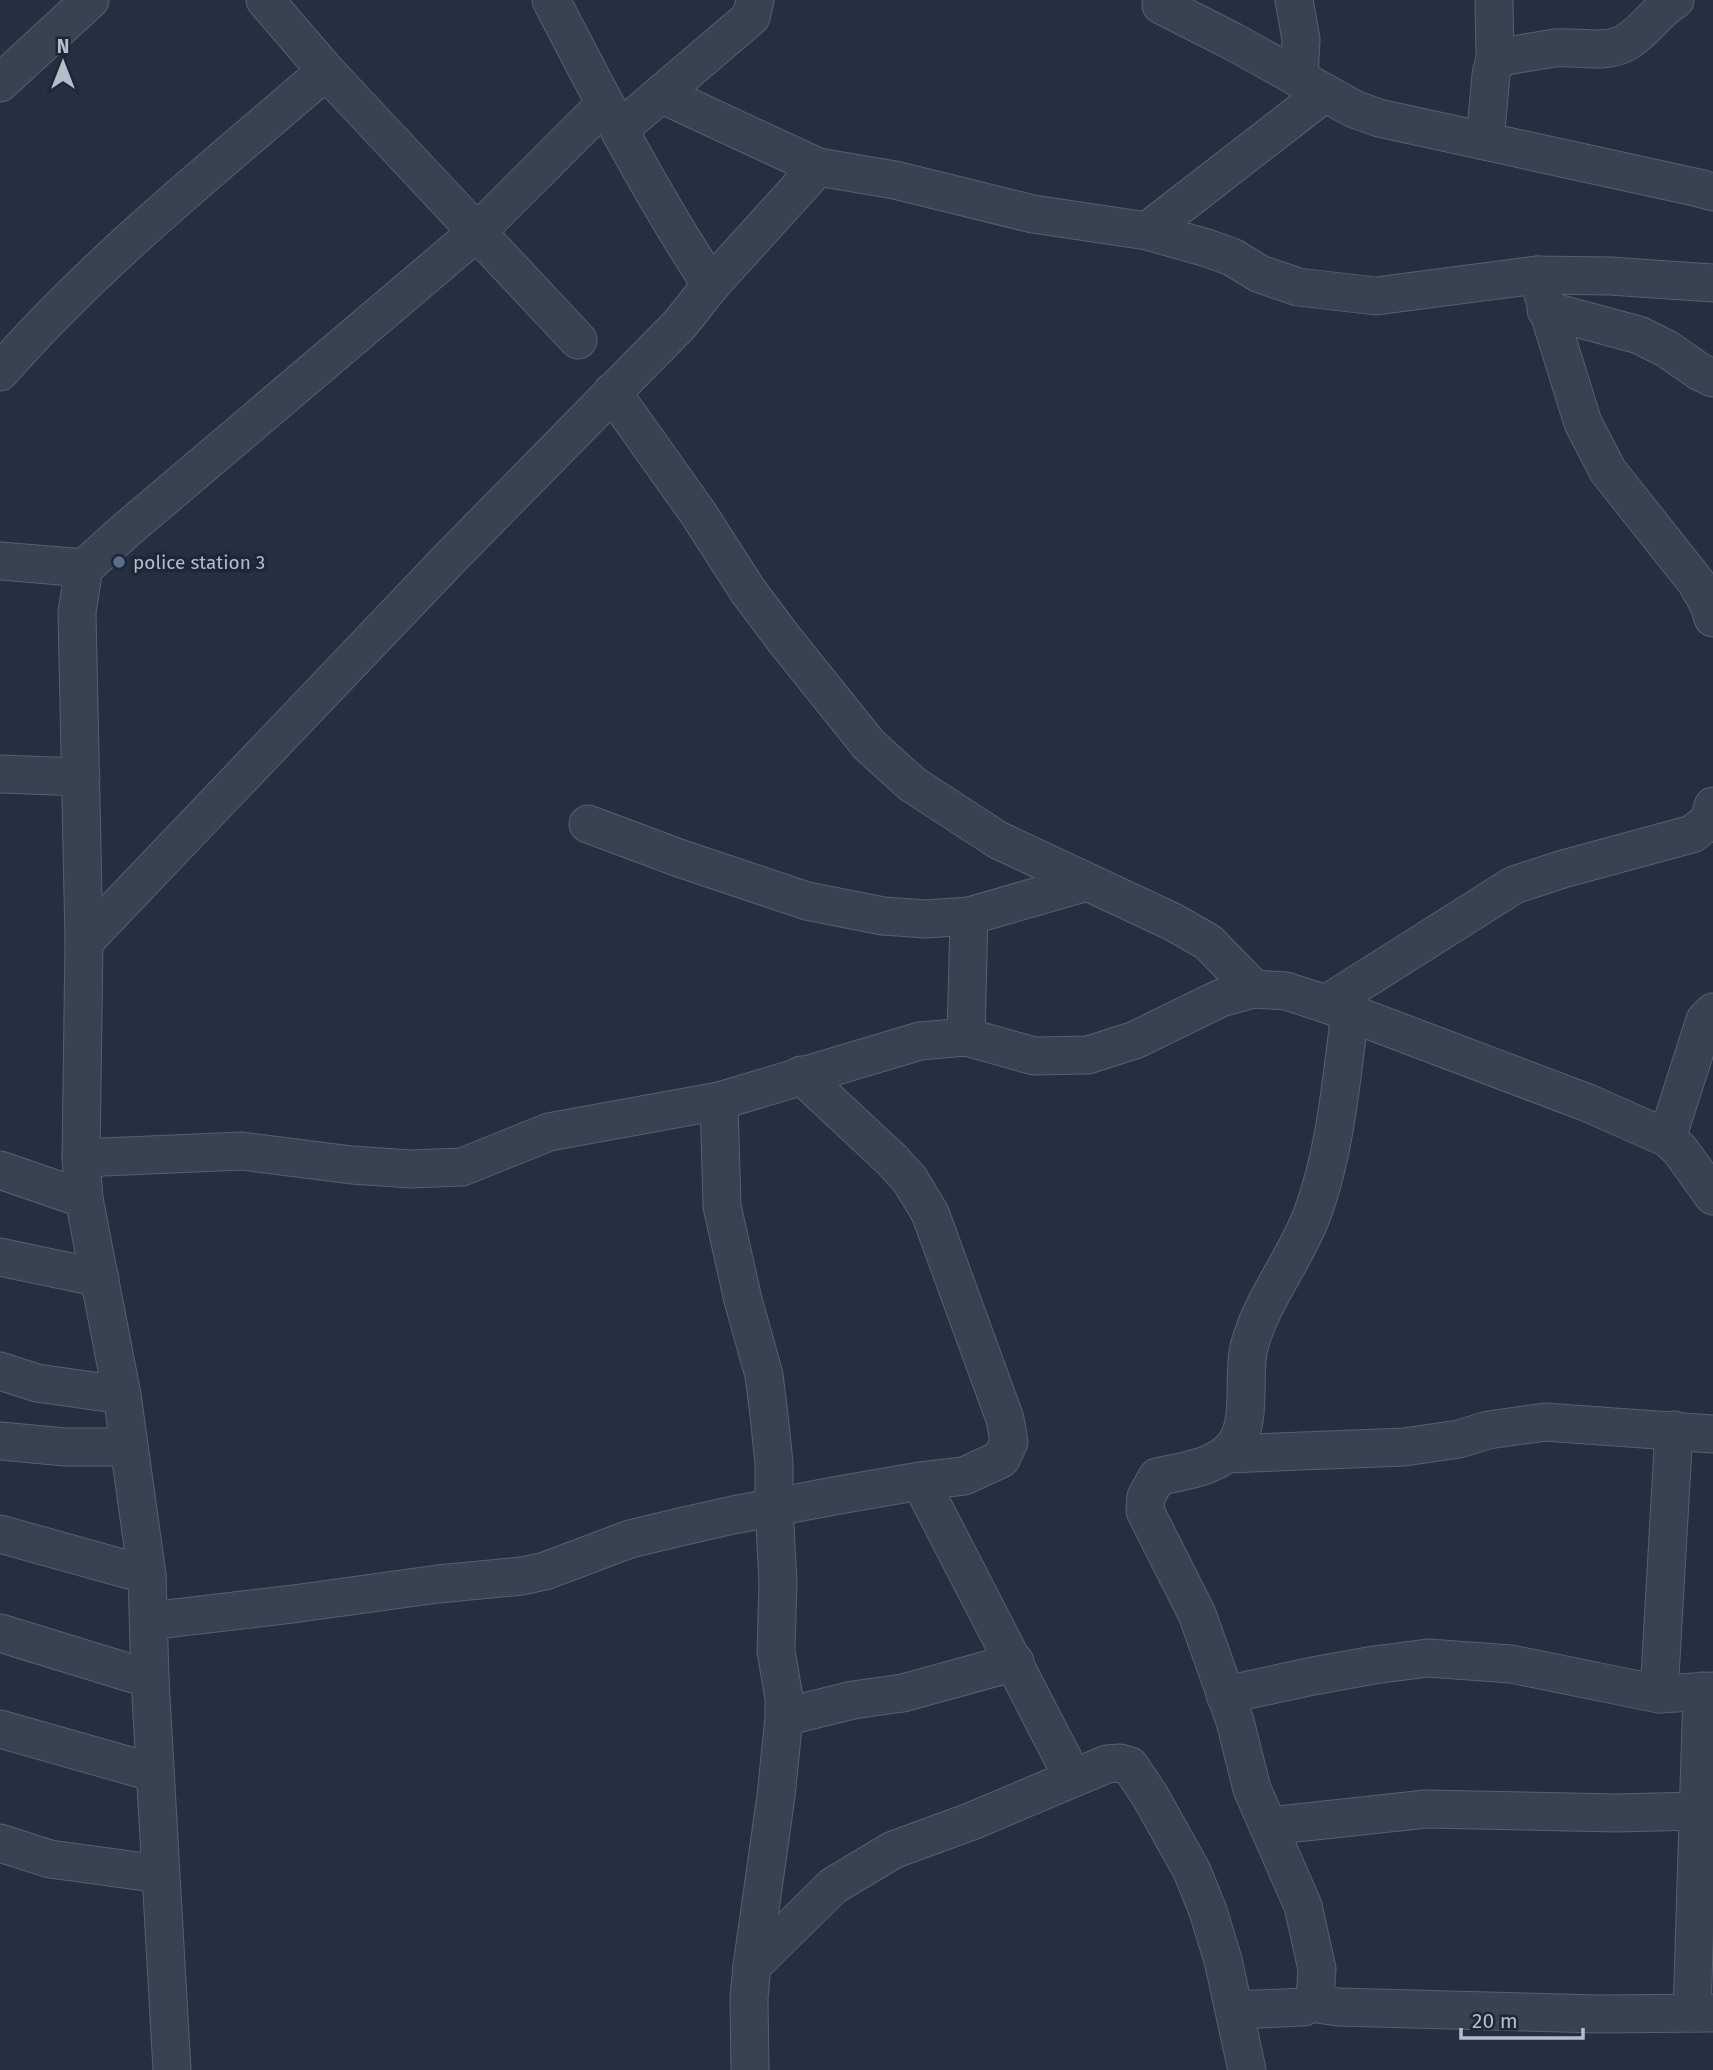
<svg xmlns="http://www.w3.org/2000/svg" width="1713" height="2070" font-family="'Fira Sans',sans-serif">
  <rect width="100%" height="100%" fill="#243042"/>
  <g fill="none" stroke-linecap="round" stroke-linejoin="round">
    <g stroke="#56606e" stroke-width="39">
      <g id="street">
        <path d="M 265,0 L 326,71 L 578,340"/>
        <path d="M 1294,0 L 1301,39 L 1299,79"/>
        <path d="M 1161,5 L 1232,41 L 1354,109 L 1379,118 L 1699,188 L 1713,192"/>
        <path d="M 1495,58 C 1514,55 1535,51 1555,48 C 1577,46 1605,54 1625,43 C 1645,32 1656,11 1675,0"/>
        <path d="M 0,83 L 90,0"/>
        <path d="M 661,94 L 818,167 L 895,180 L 1033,214 L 1147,231 L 1207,248 L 1232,257 L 1260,274 L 1298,287 L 1376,296 L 1537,275 L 1610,276 L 1713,283"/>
        <path d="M 620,129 L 751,17 L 755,0"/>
        <path d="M 1485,141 L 1491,75 L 1495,58 L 1494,0"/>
        <path d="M 1147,231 L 1325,93"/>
        <path d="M 1537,275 L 1583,423 L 1608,471 L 1696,582 L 1708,603 L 1713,618"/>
        <path d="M 711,285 L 818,167"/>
        <path d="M 1546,310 L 1639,335 L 1667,349 L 1700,372 L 1713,378"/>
        <path d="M 0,372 C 98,260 214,168 326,71"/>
        <path d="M 612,392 L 698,513 L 748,591 L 784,639 L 869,745 L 912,784 L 998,840 L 1173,922 L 1208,942 L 1254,989"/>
        <path d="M 0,561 L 84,568"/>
        <path d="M 0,774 L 81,777"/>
        <path d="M 588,824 L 679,858 L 807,901 L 883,916 L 926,919 L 969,916 L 1087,882"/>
        <path d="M 84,942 L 452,556 L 680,324 L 711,285 C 651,194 601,97 551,0"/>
        <path d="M 1326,1004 L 1514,885 L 1563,869 L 1692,834 L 1709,821 L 1713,806"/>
        <path d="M 966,1037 L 969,916"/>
        <path d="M 719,1101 L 722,1206 L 743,1300 L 764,1375 L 769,1415 L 774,1463 L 774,1507 L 778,1582 L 776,1651 L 784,1698 L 784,1717 L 776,1796 L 752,1966 L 749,1998 L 750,2070"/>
        <path d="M 1667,1138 L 1705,1020 L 1713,1012"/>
        <path d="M 81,1158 L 241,1151 L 352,1165 L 411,1169 L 462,1167 L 549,1132 L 719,1101 L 920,1041 L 966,1037 L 1034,1056 L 1088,1055 L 1135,1040 L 1221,998 L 1254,989 L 1286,991 L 1326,1004 L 1588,1103 L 1667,1138 L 1680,1150 L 1713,1196"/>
        <path d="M 0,1170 L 84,1199"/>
        <path d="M 0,1257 L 100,1278"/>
        <path d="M 0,1371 L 37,1383 L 122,1395"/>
        <path d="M 0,1441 L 65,1447 L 129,1447"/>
        <path d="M 1227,1454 L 1404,1447 L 1459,1439 L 1488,1430 L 1545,1422 L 1713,1434"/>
        <path d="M 920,1481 L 1073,1778"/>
        <path d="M 0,1534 L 147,1575"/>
        <path d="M 149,1621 L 293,1604 L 438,1584 L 522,1576 L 545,1571 L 630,1539 L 680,1527 L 733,1515 L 839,1495 L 920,1481 L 964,1476 L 1001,1459 L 1009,1442 L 1005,1419 L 930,1213 L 910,1180 L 892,1160 L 801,1075"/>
        <path d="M 0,1633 L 150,1679"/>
        <path d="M 1659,1694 L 1674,1430"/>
        <path d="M 1225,1695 L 1313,1676 L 1374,1665 L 1428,1658 L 1511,1664 L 1659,1694 L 1713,1691"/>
        <path d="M 784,1717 L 853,1700 L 903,1693 L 1015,1662"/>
        <path d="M 0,1729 L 155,1773"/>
        <path d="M 1268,1826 L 1426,1809 L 1616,1813 L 1699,1811"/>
        <path d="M 0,1843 L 50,1859 L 160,1874"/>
        <path d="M 752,1966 L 833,1886 L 893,1850 L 972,1821 L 1107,1764 L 1120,1763 L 1130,1766 L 1150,1796 L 1192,1871 L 1208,1911 L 1223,1960 L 1247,2070"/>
        <path d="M 1311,2003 L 1338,2007 L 1598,2014 L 1713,2013"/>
        <path d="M 1235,2010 L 1304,2007 L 1311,2003 L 1315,1998 L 1317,1969 L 1303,1906 L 1252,1789 L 1235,1721 L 1197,1614 L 1145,1511 L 1146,1497 L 1157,1477 C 1182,1471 1217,1468 1234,1446 C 1253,1422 1242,1376 1249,1347 C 1262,1298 1296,1259 1313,1212 C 1336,1149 1341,1080 1350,1014"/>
        <path d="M 1692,2013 L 1702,1691"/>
        <path d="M 172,2070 L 150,1679 L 147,1575 L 122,1395 L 84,1199 L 81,1158 L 84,942 L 77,612 L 84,568 L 125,531 L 477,232 L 605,104"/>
      </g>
    </g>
    <use href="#street" stroke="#384251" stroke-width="37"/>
  </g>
  <circle fill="#5c6f8a" stroke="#1d2736" stroke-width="2.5" cx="119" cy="562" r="7"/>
  <g text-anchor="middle" stroke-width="7" stroke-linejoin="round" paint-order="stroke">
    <g font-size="19" fill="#b5bdcb" stroke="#1d2736" text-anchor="start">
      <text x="133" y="569">police station 3</text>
    </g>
  </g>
  <g transform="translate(63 63)" stroke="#1d2736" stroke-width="5" paint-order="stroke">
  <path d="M0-5L12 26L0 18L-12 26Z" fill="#b5bdcb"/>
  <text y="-10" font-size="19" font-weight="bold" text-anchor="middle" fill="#b5bdcb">N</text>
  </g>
  <path d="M1461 2028v10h122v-10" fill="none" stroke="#b5bdcb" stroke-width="3.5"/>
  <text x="1472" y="2028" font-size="21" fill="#b5bdcb" stroke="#1d2736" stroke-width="5" paint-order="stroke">20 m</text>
</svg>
